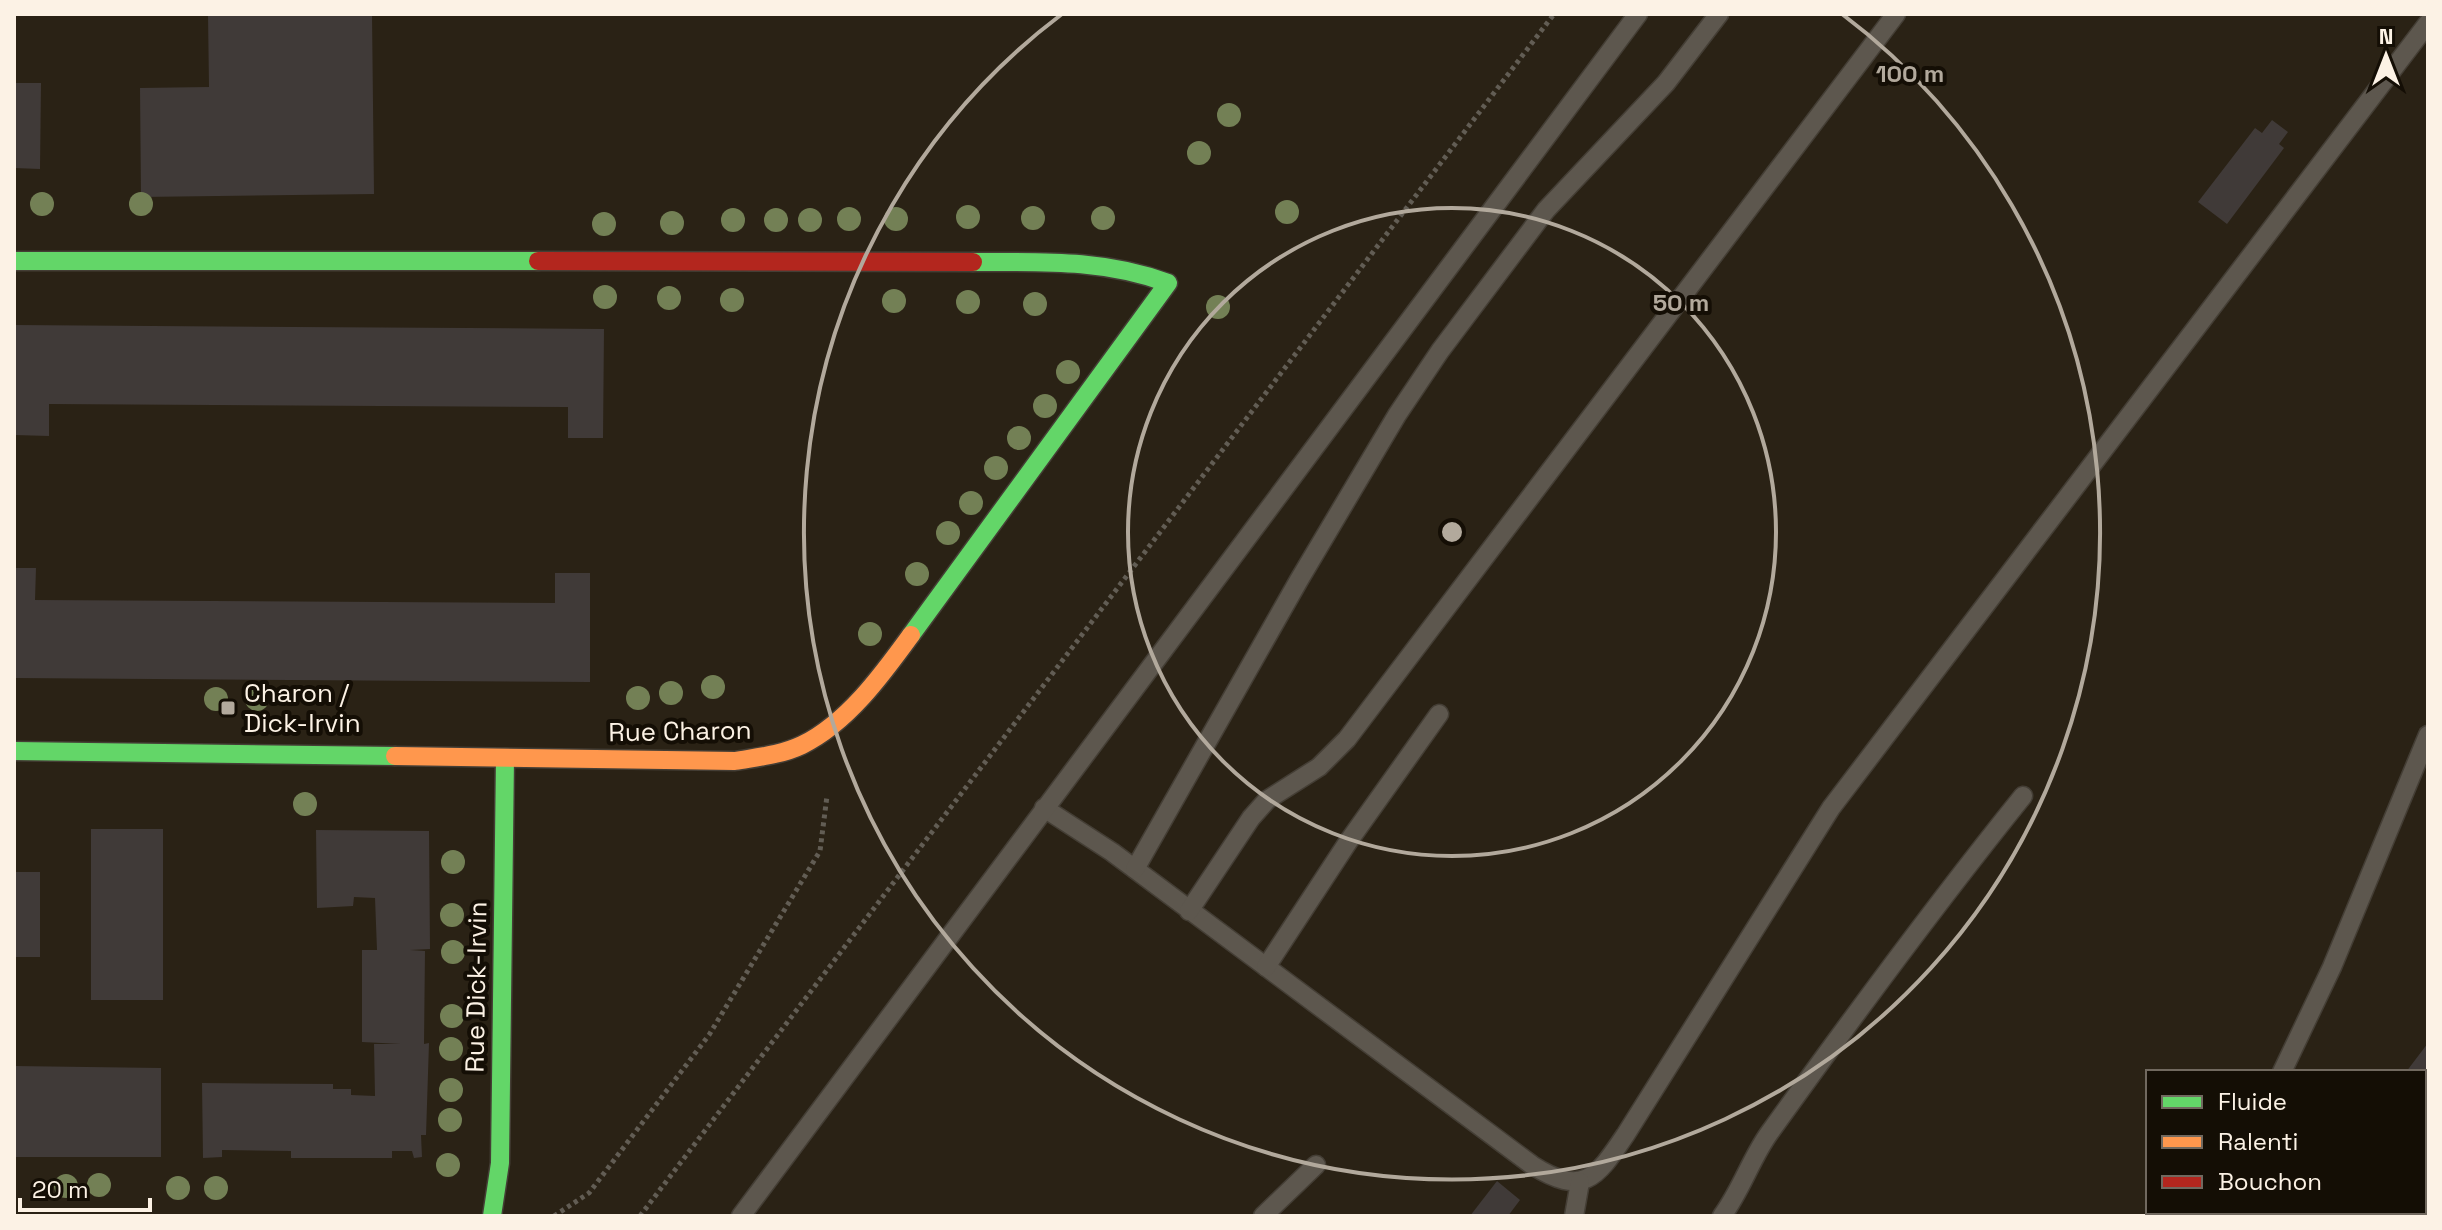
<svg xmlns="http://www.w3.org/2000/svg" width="2442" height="1230" font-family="'Space Grotesk',sans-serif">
  <rect width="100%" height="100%" fill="#2a2215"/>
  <g fill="#403a38">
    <path d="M 208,14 L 372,14 L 374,194 L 141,197 L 140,88 L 209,87 Z"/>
    <path d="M 14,83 L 41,83 L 40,169 L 14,168 Z"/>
    <path d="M 2272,120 L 2288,132 L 2279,144 L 2284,148 L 2227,224 L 2198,202 L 2255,128 L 2262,133 Z"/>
    <path d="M 14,325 L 604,329 L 603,438 L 568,438 L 568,407 L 49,404 L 49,436 L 14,435 Z"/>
    <path d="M 14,568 L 36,568 L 35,600 L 555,603 L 555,573 L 590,573 L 590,682 L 14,678 Z"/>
    <rect x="91" y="829" width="72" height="171"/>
    <path d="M 316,830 L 429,831 L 430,949 L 410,950 L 425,951 L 424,1044 L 429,1043 L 426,1135 L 421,1135 L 422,1157 L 414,1158 L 412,1151 L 392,1151 L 392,1158 L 291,1158 L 291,1151 L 222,1150 L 222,1157 L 203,1158 L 202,1083 L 333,1084 L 333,1089 L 351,1089 L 351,1095 L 375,1096 L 374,1044 L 401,1044 L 362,1042 L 362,950 L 377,950 L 375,898 L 354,897 L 353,906 L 317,908 Z"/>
    <rect x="14" y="872" width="26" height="85"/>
    <path d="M 2428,1043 L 2428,1216 L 2297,1216 L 2300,1212 L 2424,1212 L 2424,1072 L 2406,1072 Z"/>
    <path d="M 14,1066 L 161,1068 L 161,1157 L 14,1157 Z"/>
    <path d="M 1497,1181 L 1520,1200 L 1508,1216 L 1470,1216 Z"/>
  </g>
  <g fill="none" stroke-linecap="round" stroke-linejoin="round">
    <g stroke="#443e35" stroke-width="21">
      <g id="lane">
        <path d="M 1044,808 L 1112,852 L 1532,1165 C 1584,1198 1597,1177 1626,1134 L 1831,808 L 2428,23"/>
        <path d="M 1135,869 L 1299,580 L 1397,415 L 1440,351 L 1546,210 L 1666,83 L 1719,14"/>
        <path d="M 1189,911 L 1251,818 L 1267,800 L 1319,767 L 1347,739 L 1896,14"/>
        <path d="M 1266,967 L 1348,842 L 1439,714"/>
        <path d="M 2282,1072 L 2332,967 L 2428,735"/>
        <path d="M 741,1216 L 1638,14"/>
        <path d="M 1263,1216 L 1316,1165"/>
        <path d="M 1574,1216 L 1580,1182"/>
        <path d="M 1722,1216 C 1742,1189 1751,1158 1770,1132 C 1852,1018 1935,905 2023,796"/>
        <path d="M 2211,1216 L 2214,1212"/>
      </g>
    </g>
    <g stroke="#443e35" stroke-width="21">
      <g id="fast">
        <path d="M 14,261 L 538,261"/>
        <path d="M 911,635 L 1168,283 C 1104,259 1040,262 973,262"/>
        <path d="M 14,751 L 395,756"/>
        <path d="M 492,1216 L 500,1163 L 505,758"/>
      </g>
    </g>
    <g stroke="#443e35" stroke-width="21">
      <path id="slow" d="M 395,756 L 735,761 C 758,757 781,755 802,745 C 847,723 882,675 911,635"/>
    </g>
    <g stroke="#443e35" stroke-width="21">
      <path id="jam" d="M 538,261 L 973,262"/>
    </g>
    <g stroke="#625d54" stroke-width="5" stroke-dasharray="4 4" stroke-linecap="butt">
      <path d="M 554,1216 L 589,1193 L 709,1035 L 820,851 L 827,796"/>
      <path d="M 640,1216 L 1554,14"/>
    </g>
    <use href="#lane" stroke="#5d574e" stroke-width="18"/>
    <use href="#fast" stroke="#63d668" stroke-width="18"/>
    <use href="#slow" stroke="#ff974d" stroke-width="18"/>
    <use href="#jam" stroke="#b3261e" stroke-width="18"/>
  </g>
  <g fill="#738055">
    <circle cx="1229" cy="115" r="12"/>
    <circle cx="1199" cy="153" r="12"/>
    <circle cx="42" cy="204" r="12"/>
    <circle cx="141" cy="204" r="12"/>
    <circle cx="1287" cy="212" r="12"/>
    <circle cx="968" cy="217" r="12"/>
    <circle cx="1033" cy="218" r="12"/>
    <circle cx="1103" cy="218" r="12"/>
    <circle cx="849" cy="219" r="12"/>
    <circle cx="896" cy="219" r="12"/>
    <circle cx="733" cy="220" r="12"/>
    <circle cx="776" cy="220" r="12"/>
    <circle cx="810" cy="220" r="12"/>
    <circle cx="672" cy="223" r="12"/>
    <circle cx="604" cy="224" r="12"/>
    <circle cx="605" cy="297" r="12"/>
    <circle cx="669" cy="298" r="12"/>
    <circle cx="732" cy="300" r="12"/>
    <circle cx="894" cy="301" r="12"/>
    <circle cx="968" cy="302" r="12"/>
    <circle cx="1035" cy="304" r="12"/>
    <circle cx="1218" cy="307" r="12"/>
    <circle cx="1068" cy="372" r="12"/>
    <circle cx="1045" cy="406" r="12"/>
    <circle cx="1019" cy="438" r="12"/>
    <circle cx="996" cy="468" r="12"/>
    <circle cx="971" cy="503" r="12"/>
    <circle cx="948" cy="533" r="12"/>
    <circle cx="917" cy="574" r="12"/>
    <circle cx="870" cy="634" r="12"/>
    <circle cx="713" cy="687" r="12"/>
    <circle cx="671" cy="693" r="12"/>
    <circle cx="638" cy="698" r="12"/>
    <circle cx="216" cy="699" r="12"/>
    <circle cx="257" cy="699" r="12"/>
    <circle cx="305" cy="804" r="12"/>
    <circle cx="453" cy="862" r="12"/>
    <circle cx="452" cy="915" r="12"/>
    <circle cx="453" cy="952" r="12"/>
    <circle cx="452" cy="1016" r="12"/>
    <circle cx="451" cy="1049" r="12"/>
    <circle cx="451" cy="1090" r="12"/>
    <circle cx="450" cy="1120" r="12"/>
    <circle cx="448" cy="1165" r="12"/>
    <circle cx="99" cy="1185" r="12"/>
    <circle cx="66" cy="1186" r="12"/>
    <circle cx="178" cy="1188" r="12"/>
    <circle cx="216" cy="1188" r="12"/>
  </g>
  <g fill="none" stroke="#b2a99c" stroke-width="4">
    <circle cx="1452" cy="532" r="324"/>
    <path d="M1842 14A648 648 0 1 1 1062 14"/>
  </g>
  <rect fill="#b2a99c" stroke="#140e05" stroke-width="3" x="220" y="700" width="16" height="16" rx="4"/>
  <g text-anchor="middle" stroke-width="8" stroke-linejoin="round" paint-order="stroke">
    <g font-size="26" fill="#fcf2e5" stroke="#140e05" text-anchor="start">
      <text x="244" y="702">Charon /<tspan x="244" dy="30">Dick-Irvin</tspan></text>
    </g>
    <g font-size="26" fill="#fcf2e5" stroke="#140e05">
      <text transform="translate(680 731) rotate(-1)" y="9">Rue Charon</text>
      <text transform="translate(476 987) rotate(-89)" y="9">Rue Dick-Irvin</text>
    </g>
  </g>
  <circle cx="1452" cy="532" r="12" fill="#b2a99c" stroke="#140e05" stroke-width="4"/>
  <g font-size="24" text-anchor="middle" font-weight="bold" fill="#b2a99c" stroke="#140e05" stroke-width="8" stroke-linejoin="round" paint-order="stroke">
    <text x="1910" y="82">100 m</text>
    <text x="1681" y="311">50 m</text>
  </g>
  <rect width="2442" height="1230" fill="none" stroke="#fcf2e5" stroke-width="32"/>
  <rect x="2146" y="1070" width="280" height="144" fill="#140e05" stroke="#71695f" stroke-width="2"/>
  <rect x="2162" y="1096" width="40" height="12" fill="#63d668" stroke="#71695f" stroke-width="2"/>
  <text x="2218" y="1110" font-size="24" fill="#fcf2e5">Fluide</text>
  <rect x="2162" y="1136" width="40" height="12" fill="#ff974d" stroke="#71695f" stroke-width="2"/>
  <text x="2218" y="1150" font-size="24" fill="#fcf2e5">Ralenti</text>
  <rect x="2162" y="1176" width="40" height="12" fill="#b3261e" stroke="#71695f" stroke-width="2"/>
  <text x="2218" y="1190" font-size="24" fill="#fcf2e5">Bouchon</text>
  <g transform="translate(2386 56)" stroke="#140e05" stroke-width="6" paint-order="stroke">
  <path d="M0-6L14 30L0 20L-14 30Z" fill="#fcf2e5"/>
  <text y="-12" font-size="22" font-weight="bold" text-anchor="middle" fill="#fcf2e5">N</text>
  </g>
  <path d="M20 1198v12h130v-12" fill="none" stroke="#fcf2e5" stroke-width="4"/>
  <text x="32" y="1198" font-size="24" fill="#fcf2e5" stroke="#140e05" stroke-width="6" paint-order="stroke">20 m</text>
</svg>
